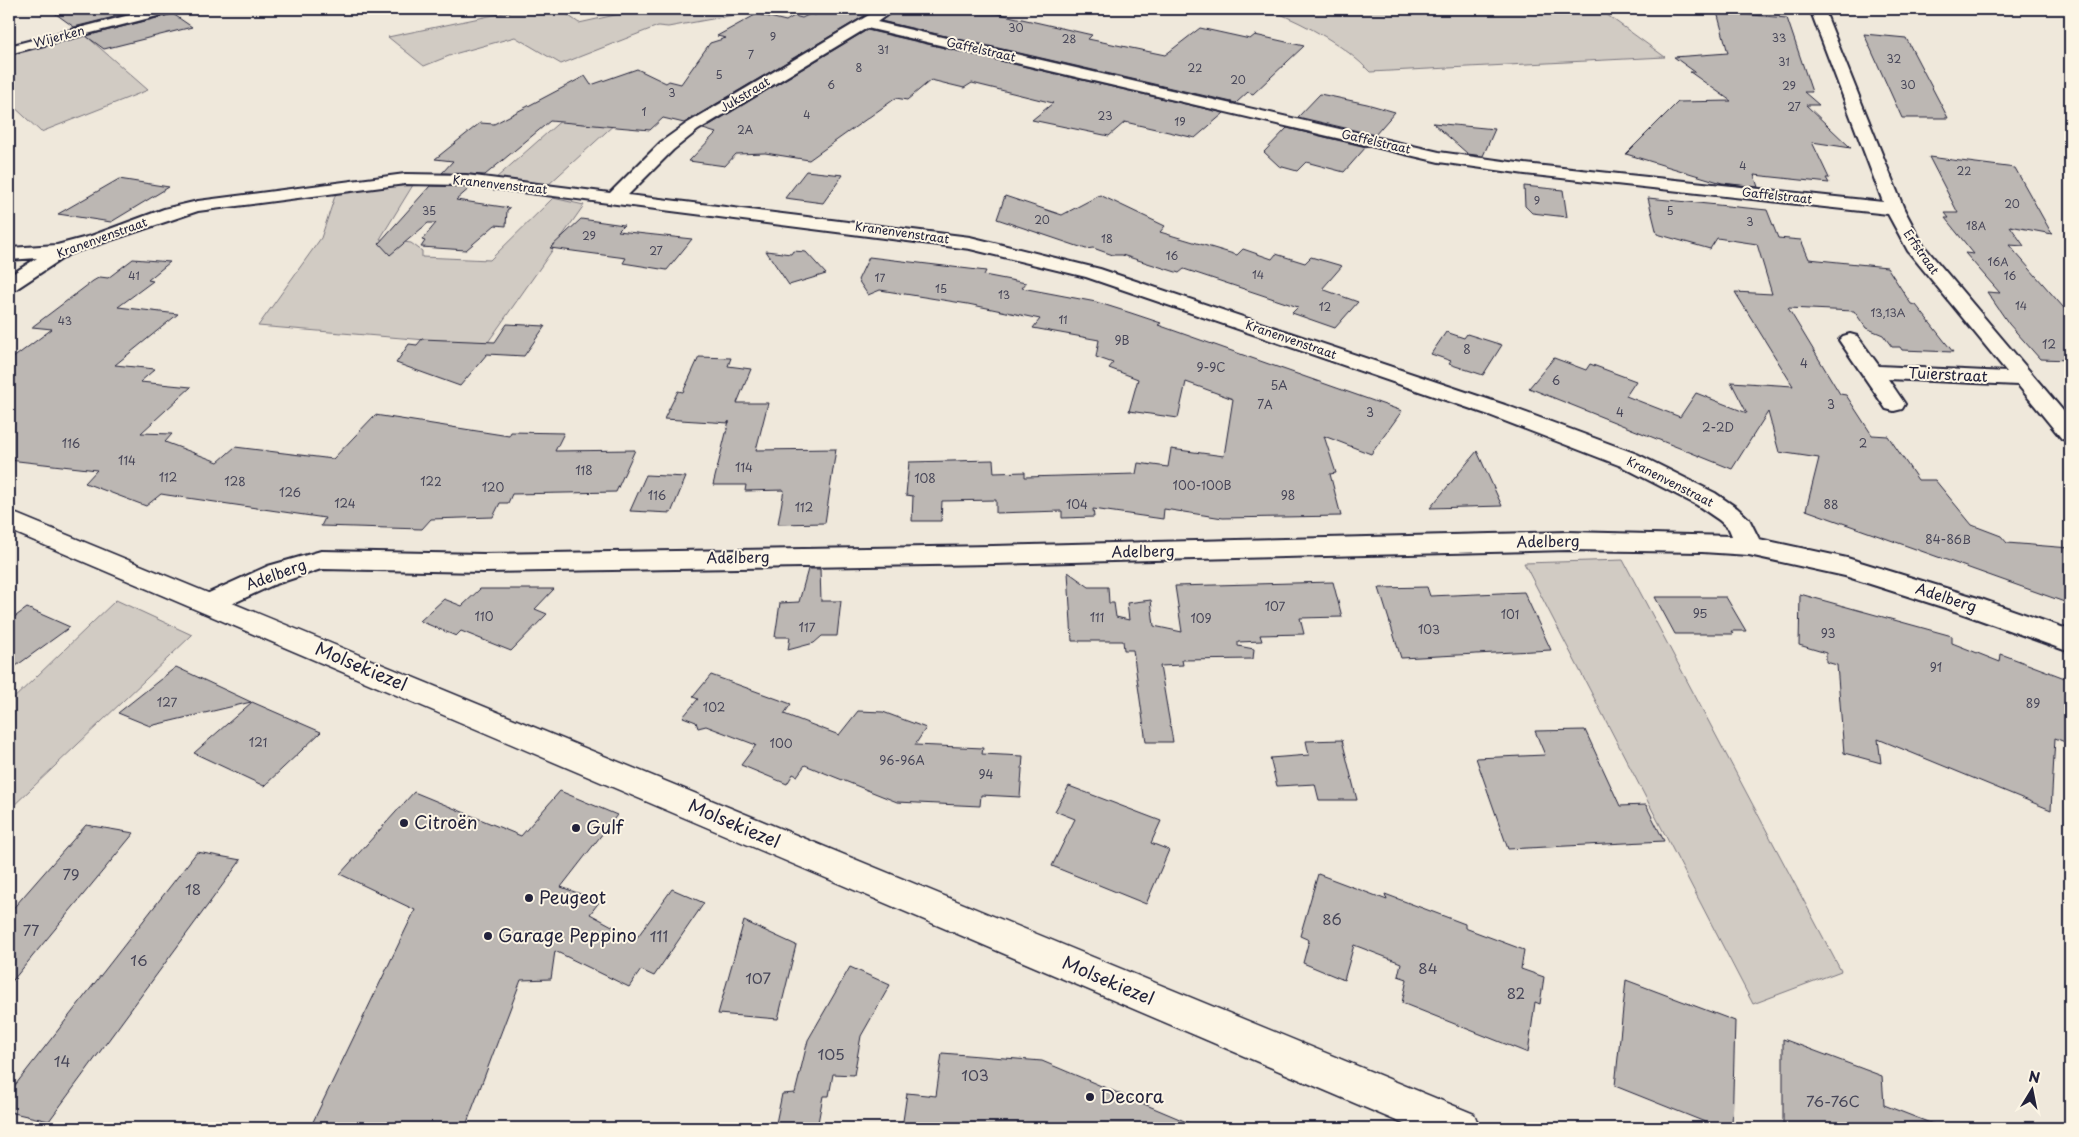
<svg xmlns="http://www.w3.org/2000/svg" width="2079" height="1137" font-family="'Playpen Sans',sans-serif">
  <rect width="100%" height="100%" fill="#efe8db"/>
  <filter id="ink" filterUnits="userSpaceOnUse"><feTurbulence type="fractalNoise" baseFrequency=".02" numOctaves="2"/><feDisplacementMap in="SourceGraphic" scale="10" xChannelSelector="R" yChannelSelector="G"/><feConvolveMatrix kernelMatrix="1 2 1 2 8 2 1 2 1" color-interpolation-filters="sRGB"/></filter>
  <g filter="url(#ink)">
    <g fill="#d1cbc3" stroke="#7a767f">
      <path d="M 523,9 L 559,9 L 579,23 L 642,9 L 767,9 L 668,27 L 658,26 L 561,64 L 515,37 L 454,54 L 424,66 L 388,37 Z"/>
      <path d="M 1329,9 L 1599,9 L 1665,57 L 1370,72 C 1345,45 1307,25 1273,11 Z"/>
      <path d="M 84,34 L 148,90 L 41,132 L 9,102 L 9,53 Z"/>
      <path d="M 573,110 L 617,122 L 548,185 L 495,179 Z"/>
      <path d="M 413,185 L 380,239 L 411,243 L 422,251 L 422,257 L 490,260 L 553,198 L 584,205 L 486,345 L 258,326 L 321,238 L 337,190 Z"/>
      <path d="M 1623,560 L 1841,971 L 1753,1004 L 1524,563 Z"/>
      <path d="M 116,600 L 192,635 L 9,810 L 9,703 Z"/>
    </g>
    <g fill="#bcb7b3" stroke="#22223b">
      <path d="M 49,9 L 146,9 L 74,27 Z"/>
      <path d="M 826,9 L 876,9 L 684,123 L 663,118 L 650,130 L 550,121 L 485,175 L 442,173 L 453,161 L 435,159 L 480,123 L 494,124 L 585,76 L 591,85 L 637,69 L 666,83 L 669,81 L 681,84 L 710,43 L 726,38 L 717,36 L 757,14 L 786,21 L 794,16 L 802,18 L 810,14 L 815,15 Z"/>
      <path d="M 897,9 L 978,9 L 1092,35 L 1088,39 L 1165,55 L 1200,28 L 1250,39 L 1255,35 L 1304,46 L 1253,94 L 1248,92 L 1236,103 L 881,21 Z"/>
      <path d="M 1717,12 L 1787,18 L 1812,92 L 1804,92 L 1819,105 L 1806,105 L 1851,148 L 1812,142 L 1829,178 L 1826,178 L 1829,183 L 1754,175 L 1758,187 L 1722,183 L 1626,154 L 1678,102 L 1731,101 L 1690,72 L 1695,72 L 1674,57 L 1728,53 Z"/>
      <path d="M 173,14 L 192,27 L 104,49 L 86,36 Z"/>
      <path d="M 867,30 L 1224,113 L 1195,138 L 1125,122 L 1109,136 L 1032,120 L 1053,103 L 972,83 L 964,88 L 931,80 L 907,100 L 896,98 L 809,160 L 765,153 L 736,154 L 725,166 L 689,161 L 716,133 L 703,129 Z"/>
      <path d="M 1864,34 L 1906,38 L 1948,118 L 1902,118 Z"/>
      <path d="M 1320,94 L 1367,104 L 1395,112 L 1375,135 L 1298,117 Z"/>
      <path d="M 1433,123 L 1495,129 L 1483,156 L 1468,154 Z"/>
      <path d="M 1287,128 L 1366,147 L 1344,172 L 1306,162 L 1297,171 L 1279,166 L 1264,152 Z"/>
      <path d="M 1929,157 L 2015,168 L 2052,234 L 2010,226 L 2024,246 L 2009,245 L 2070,315 L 2070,360 L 2040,359 L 2009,324 L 1987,292 L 2000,293 L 1965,253 L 1974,254 L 1945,218 L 1949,218 L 1945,213 L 1958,213 Z"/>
      <path d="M 806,171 L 843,175 L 823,203 L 785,198 Z"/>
      <path d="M 119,179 L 169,187 L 111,222 L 58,214 Z"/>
      <path d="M 430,186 L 471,187 L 456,200 L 510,208 L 507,210 L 506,226 L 495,225 L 466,250 L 421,247 L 425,241 L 422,240 L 436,223 L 428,223 L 390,255 L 379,243 Z"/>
      <path d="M 1524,186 L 1563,190 L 1567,217 L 1532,213 L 1525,206 Z"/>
      <path d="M 1100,195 L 1165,226 L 1160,232 L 1237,255 L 1243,249 L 1272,259 L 1276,254 L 1305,263 L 1311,257 L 1342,266 L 1322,289 L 1358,302 L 1335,328 L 1292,313 L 1298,307 L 1184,269 L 1179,273 L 1122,255 L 1113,255 L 1093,248 L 1086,249 L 997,219 L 1005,196 L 1062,215 Z"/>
      <path d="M 1648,198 L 1767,210 L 1778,238 L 1801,240 L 1809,259 L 1887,267 L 1911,304 L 1916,305 L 1953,352 L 1902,350 L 1900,347 L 1892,347 L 1883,335 L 1866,328 L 1854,311 L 1788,308 L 1840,394 L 1846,395 L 1872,435 L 1888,436 L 1918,480 L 1935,480 L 1972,525 L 2001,536 L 2007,543 L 2070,548 L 2070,604 L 1806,510 L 1819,458 L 1779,452 L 1768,412 L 1732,469 L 1529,388 L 1554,358 L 1586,370 L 1590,364 L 1636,381 L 1626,396 L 1680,417 L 1696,393 L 1747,413 L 1731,382 L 1793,386 L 1735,292 L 1772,294 L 1757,244 L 1717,238 L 1710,249 L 1657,234 Z"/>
      <path d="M 581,219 L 624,225 L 618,231 L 692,239 L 667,270 L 623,263 L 626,258 L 550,248 Z"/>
      <path d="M 766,251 L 791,254 L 793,251 L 806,252 L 826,274 L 789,285 Z"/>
      <path d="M 869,257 L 986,271 L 984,275 L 1026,283 L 1022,288 L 1096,302 L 1131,313 L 1161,323 L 1158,325 L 1402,411 L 1371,454 L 1324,436 L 1336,473 L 1330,474 L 1341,516 L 1223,518 L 1164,509 L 1163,519 L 1093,509 L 1094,517 L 1062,518 L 1062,511 L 996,513 L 996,500 L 942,501 L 941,521 L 912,521 L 913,496 L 906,495 L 909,462 L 993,460 L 994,473 L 1025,472 L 1025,477 L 1136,474 L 1138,463 L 1168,467 L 1171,449 L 1224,456 L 1233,399 L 1186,382 L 1178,418 L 1129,411 L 1138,379 L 1109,368 L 1113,363 L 1096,357 L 1099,340 L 1033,328 L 1040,319 L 968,304 L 880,290 L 868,295 L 858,280 Z"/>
      <path d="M 133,259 L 170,262 L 148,280 L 153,281 L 118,307 L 178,314 L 115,365 L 155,369 L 140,382 L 191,387 L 141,433 L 172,434 L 165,442 L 218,462 L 235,447 L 333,459 L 375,415 L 509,436 L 511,432 L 564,433 L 555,451 L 635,450 L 616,492 L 512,494 L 508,503 L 500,503 L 493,517 L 431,519 L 422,529 L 321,526 L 325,518 L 167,495 L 161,494 L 146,506 L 85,483 L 97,470 L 9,460 L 9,361 L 52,329 L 32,327 L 93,281 L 100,277 L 108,278 Z"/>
      <path d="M 507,324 L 545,326 L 524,356 L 487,354 L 460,386 L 396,363 L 409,344 L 417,345 L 422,339 L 495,342 Z"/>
      <path d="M 1446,332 L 1464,338 L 1467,334 L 1502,345 L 1483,375 L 1449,364 L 1451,361 L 1431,354 Z"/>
      <path d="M 699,357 L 731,358 L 728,366 L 751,369 L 737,403 L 768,403 L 756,450 L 836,449 L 825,523 L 778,524 L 784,490 L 745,491 L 746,485 L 713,485 L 729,421 L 729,423 L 664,419 L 678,391 L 683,392 Z"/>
      <path d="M 1477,451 L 1502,506 L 1430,508 Z"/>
      <path d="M 646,475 L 686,477 L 671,513 L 630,511 Z"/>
      <path d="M 808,569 L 820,569 L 821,601 L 841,601 L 837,636 L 822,636 L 814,643 L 788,650 L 790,637 L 775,637 L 780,603 L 799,602 Z"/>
      <path d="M 1068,572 L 1089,587 L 1108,587 L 1109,603 L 1114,603 L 1116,617 L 1129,620 L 1127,603 L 1151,600 L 1154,626 L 1182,632 L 1175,586 L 1333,582 L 1342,617 L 1300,618 L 1304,634 L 1260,635 L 1262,641 L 1238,642 L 1238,646 L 1254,649 L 1253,659 L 1182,660 L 1183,665 L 1160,666 L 1173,742 L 1146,742 L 1133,650 L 1124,650 L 1123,641 L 1072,641 Z"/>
      <path d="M 1427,587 L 1430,596 L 1524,592 L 1551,650 L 1401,658 L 1379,588 Z"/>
      <path d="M 480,589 L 554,589 L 535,609 L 547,614 L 511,651 L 461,631 L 456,636 L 420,621 L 444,599 L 462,606 Z"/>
      <path d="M 1800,594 L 1952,636 L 1952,643 L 2000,662 L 2001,654 L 2070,680 L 2070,744 L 2055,738 L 2051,810 L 1878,739 L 1881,763 L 1844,753 L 1837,665 L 1826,662 L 1826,653 L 1799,645 Z"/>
      <path d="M 1655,597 L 1726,597 L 1746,631 L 1731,631 L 1733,634 L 1675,634 Z"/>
      <path d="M 27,608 L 70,627 L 9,671 L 9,621 Z"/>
      <path d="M 176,667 L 251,702 L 150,726 L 118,713 Z"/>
      <path d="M 711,675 L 791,704 L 784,714 L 839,735 L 858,711 L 883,712 L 926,728 L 915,745 L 983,748 L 982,754 L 1023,756 L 1020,797 L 981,795 L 980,806 L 897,802 L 805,765 L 797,776 L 793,774 L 787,784 L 741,765 L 756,745 L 706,726 L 698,728 L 696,722 L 683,717 L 698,699 L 693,697 Z"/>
      <path d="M 252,702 L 321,732 L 264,786 L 194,753 Z"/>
      <path d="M 1585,730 L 1620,806 L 1646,805 L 1664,841 L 1508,849 L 1476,758 L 1545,755 L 1535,731 Z"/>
      <path d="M 1342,740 L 1357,800 L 1319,800 L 1315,784 L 1277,786 L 1270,758 L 1309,755 L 1306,741 Z"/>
      <path d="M 1069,786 L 1161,821 L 1151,843 L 1169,850 L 1146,904 L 1052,866 L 1075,819 L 1055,811 Z"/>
      <path d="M 560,791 L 617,815 L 561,887 L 600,901 L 590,914 L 636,939 L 672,889 L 704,903 L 654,976 L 641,970 L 629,987 L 555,951 L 551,979 L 521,980 L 465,1128 L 310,1128 L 415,910 L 340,874 L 414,792 L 521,836 Z"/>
      <path d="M 86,825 L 134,833 L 9,985 L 9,913 Z"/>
      <path d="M 197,852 L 241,860 L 49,1121 L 9,1112 L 9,1093 Z"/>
      <path d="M 1318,874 L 1387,900 L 1385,894 L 1465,924 L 1465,928 L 1524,950 L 1521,969 L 1544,977 L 1540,1004 L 1535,1002 L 1528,1053 L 1402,1003 L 1407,979 L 1398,976 L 1401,963 L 1354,945 L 1344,980 L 1303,963 L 1309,940 L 1300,936 Z"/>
      <path d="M 744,921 L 796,945 L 778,1019 L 718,1014 Z"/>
      <path d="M 850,967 L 890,985 L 861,1036 L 854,1075 L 833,1074 L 829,1096 L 823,1096 L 817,1128 L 775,1128 L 782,1094 L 795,1093 L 808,1040 Z"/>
      <path d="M 1626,980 L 1735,1021 L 1732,1128 L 1720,1128 L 1615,1086 Z"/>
      <path d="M 1783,1039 L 1882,1076 L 1884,1105 L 1938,1126 L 1938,1128 L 1783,1128 Z"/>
      <path d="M 942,1053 L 1042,1061 L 1201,1128 L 902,1128 L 907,1093 L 936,1096 Z"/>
    </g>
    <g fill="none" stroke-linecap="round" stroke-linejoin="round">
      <g stroke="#22223b" stroke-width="4">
        <g id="street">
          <path d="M 153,9 L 175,9 L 173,12 L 9,54 L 9,46 Z"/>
          <path d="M 879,9 L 895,9 L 877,22 L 1439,152 L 1525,164 L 1883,202 L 1810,9 L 1824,9 L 1904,209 L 1923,245 L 2070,419 L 2070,441 L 2062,439 L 2018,385 L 1888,379 L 1905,404 L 1902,409 L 1894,411 L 1886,409 L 1839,340 L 1843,336 L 1850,334 L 1857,336 L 1879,366 L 2007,372 L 1908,251 L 1888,214 L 1525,174 L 1439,162 L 867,28 L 698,130 L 673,150 L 628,195 L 970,237 L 1100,269 L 1505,405 L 1637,454 L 1715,493 L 1737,508 L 1749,519 L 1759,539 L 1847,558 L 1978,598 L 2070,630 L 2070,652 L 1958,612 L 1845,576 L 1749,555 L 1702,552 L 1568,550 L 993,564 L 484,572 L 321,569 L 273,585 L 210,614 L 200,611 L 196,604 L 200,597 L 268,566 L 321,551 L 484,554 L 993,546 L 1568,532 L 1732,536 L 1729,529 L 1719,520 L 1697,505 L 1621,466 L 1489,415 L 1086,277 L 970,249 L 466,185 L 405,184 L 198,211 L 69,254 L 16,289 L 9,291 L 9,276 L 37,258 L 9,260 L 9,248 L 57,245 L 91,236 L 164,209 L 198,201 L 405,174 L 466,175 L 610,193 L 661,142 L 686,124 Z"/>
        </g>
      </g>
      <g stroke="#22223b" stroke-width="3">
        <path id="secondary" d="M 9,511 L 1474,1114 L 1480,1128 L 1413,1128 L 9,530 Z"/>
      </g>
      <use href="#street" fill="#fcf5e5" fill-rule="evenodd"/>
      <use href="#secondary" fill="#fcf5e5" fill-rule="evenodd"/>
    </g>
  </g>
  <g fill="#22223b" stroke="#fcf5e5" stroke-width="2">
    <circle cx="404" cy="823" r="5"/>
    <circle cx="576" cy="828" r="5"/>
    <circle cx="529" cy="898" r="5"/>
    <circle cx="488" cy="936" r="5"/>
    <circle cx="1090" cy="1097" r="5"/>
  </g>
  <g text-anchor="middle" stroke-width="4" stroke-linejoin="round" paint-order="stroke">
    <g font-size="11" fill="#484759">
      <text x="1016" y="32">30</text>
      <text x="773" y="41">9</text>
      <text x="1779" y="42">33</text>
      <text x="1069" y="43">28</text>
      <text x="883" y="54">31</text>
      <text x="751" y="59">7</text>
      <text x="1894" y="63">32</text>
      <text x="1784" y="66">31</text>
      <text x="859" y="72">8</text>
      <text x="1195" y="72">22</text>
      <text x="719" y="79">5</text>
      <text x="1238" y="84">20</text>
      <text x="831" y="89">6</text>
      <text x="1908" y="89">30</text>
      <text x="1789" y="90">29</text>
      <text x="672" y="97">3</text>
      <text x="1794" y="111">27</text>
      <text x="644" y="116">1</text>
      <text x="807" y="119">4</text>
      <text x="1105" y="120">23</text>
      <text x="1180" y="126">19</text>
      <text x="745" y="134">2A</text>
      <text x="1743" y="170">4</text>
      <text x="1964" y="175">22</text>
      <text x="1537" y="205">9</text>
      <text x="2012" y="208">20</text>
      <text x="429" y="215">35</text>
      <text x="1670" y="215">5</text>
      <text x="1042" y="224">20</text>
      <text x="1750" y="226">3</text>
      <text x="1976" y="230">18A</text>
      <text x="589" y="240">29</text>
      <text x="1107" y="243">18</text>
      <text x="656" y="255">27</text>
      <text x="1172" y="260">16</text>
      <text x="1998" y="266">16A</text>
      <text x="1258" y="279">14</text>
      <text x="134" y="280">41</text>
      <text x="2010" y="280">16</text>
      <text x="880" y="282">17</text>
      <text x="941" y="293">15</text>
      <text x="1004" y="299">13</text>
      <text x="2021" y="310">14</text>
      <text x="1325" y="311">12</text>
      <text x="1888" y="317">13,13A</text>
      <text x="1063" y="324">11</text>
      <text x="65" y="325">43</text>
    </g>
    <g font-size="12" fill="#22223b" stroke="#fcf5e5">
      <text transform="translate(59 37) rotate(-15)" y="4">Wijerken</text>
      <text transform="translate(981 50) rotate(13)" y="4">Gaffelstraat</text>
      <text transform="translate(745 95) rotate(-31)" y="4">Jukstraat</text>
      <text transform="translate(1376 142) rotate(13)" y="4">Gaffelstraat</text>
      <text transform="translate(500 185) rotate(6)" y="4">Kranenvenstraat</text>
      <text transform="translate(1777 196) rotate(6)" y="4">Gaffelstraat</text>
      <text transform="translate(902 233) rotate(8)" y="4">Kranenvenstraat</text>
      <text transform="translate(102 238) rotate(-20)" y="4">Kranenvenstraat</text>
      <text transform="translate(1921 252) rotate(55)" y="4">Erfstraat</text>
      <text transform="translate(1291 340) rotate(19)" y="4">Kranenvenstraat</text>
      <text transform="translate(1670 482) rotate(27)" y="4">Kranenvenstraat</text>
    </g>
    <g font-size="12" fill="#484759">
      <text x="1122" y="345">9B</text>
      <text x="2049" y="349">12</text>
      <text x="1467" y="354">8</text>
      <text x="1804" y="368">4</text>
      <text x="1211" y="372">9-9C</text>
      <text x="1556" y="385">6</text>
      <text x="1279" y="390">5A</text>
      <text x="1265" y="409">7A</text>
      <text x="1831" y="409">3</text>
      <text x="1370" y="417">3</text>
      <text x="1620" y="417">4</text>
      <text x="1718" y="432">2-2D</text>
      <text x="71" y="448">116</text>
      <text x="1863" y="448">2</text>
      <text x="127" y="465">114</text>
      <text x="744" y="472">114</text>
      <text x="584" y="475">118</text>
      <text x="168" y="482">112</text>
      <text x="925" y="483">108</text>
      <text x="235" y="486">128</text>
      <text x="431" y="486">122</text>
      <text x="1202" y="490">100-100B</text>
      <text x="493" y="492">120</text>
      <text x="290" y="497">126</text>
      <text x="657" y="500">116</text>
      <text x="1288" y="500">98</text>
      <text x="345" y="508">124</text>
      <text x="1077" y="509">104</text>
      <text x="1831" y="509">88</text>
      <text x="804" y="512">112</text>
      <text x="1948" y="544">84-86B</text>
      <text x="1275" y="611">107</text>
      <text x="1700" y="618">95</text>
      <text x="1510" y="619">101</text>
      <text x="484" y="621">110</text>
      <text x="1097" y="622">111</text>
      <text x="1201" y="623">109</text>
      <text x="807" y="632">117</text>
      <text x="1429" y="634">103</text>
      <text x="1828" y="638">93</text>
      <text x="1936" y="672">91</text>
      <text x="167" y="707">127</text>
      <text x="2033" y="708">89</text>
      <text x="714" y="712">102</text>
      <text x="258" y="747">121</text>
      <text x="781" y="748">100</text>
      <text x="902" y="765">96-96A</text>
      <text x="986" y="779">94</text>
    </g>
    <g font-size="15" fill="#22223b" stroke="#fcf5e5">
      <text transform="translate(1948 375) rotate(3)" y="5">Tuierstraat</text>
      <text transform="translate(1548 542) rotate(-1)" y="5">Adelberg</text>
      <text transform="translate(1143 552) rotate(-1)" y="5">Adelberg</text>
      <text transform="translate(738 558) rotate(-1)" y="5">Adelberg</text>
      <text transform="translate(276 575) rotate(-20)" y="5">Adelberg</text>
      <text transform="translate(1946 598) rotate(18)" y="5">Adelberg</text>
    </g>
    <g font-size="15" fill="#484759">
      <text x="71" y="880">79</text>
      <text x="193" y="895">18</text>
      <text x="1332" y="925">86</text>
      <text x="31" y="936">77</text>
      <text x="659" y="942">111</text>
      <text x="139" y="966">16</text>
      <text x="1428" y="974">84</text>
      <text x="758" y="984">107</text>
      <text x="1516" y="999">82</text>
      <text x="831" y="1060">105</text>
      <text x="62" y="1067">14</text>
      <text x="975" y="1081">103</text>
      <text x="1833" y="1107">76-76C</text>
    </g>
    <g font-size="18" fill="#22223b" stroke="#fcf5e5">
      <text transform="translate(361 667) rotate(23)" y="6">Molsekiezel</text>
      <text transform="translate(734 824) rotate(23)" y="6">Molsekiezel</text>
      <text transform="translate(1108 981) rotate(23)" y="6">Molsekiezel</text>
    </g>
    <g font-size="18" fill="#22223b" stroke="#fcf5e5" text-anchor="start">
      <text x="414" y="829">Citroën</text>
      <text x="586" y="834">Gulf</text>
      <text x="539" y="904">Peugeot</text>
      <text x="498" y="942">Garage Peppino</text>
      <text x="1100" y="1103">Decora</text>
    </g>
  </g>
  <rect width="2079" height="1137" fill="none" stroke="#fcf5e5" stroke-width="30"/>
  <rect x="15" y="15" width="2049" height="1107" fill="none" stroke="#22223b" stroke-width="2" filter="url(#ink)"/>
  <g transform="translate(2032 1090) rotate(10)" stroke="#fcf5e5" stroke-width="4" paint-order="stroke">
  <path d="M0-4L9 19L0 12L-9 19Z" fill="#22223b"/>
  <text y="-8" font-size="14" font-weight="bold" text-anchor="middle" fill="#22223b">N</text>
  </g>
</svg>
